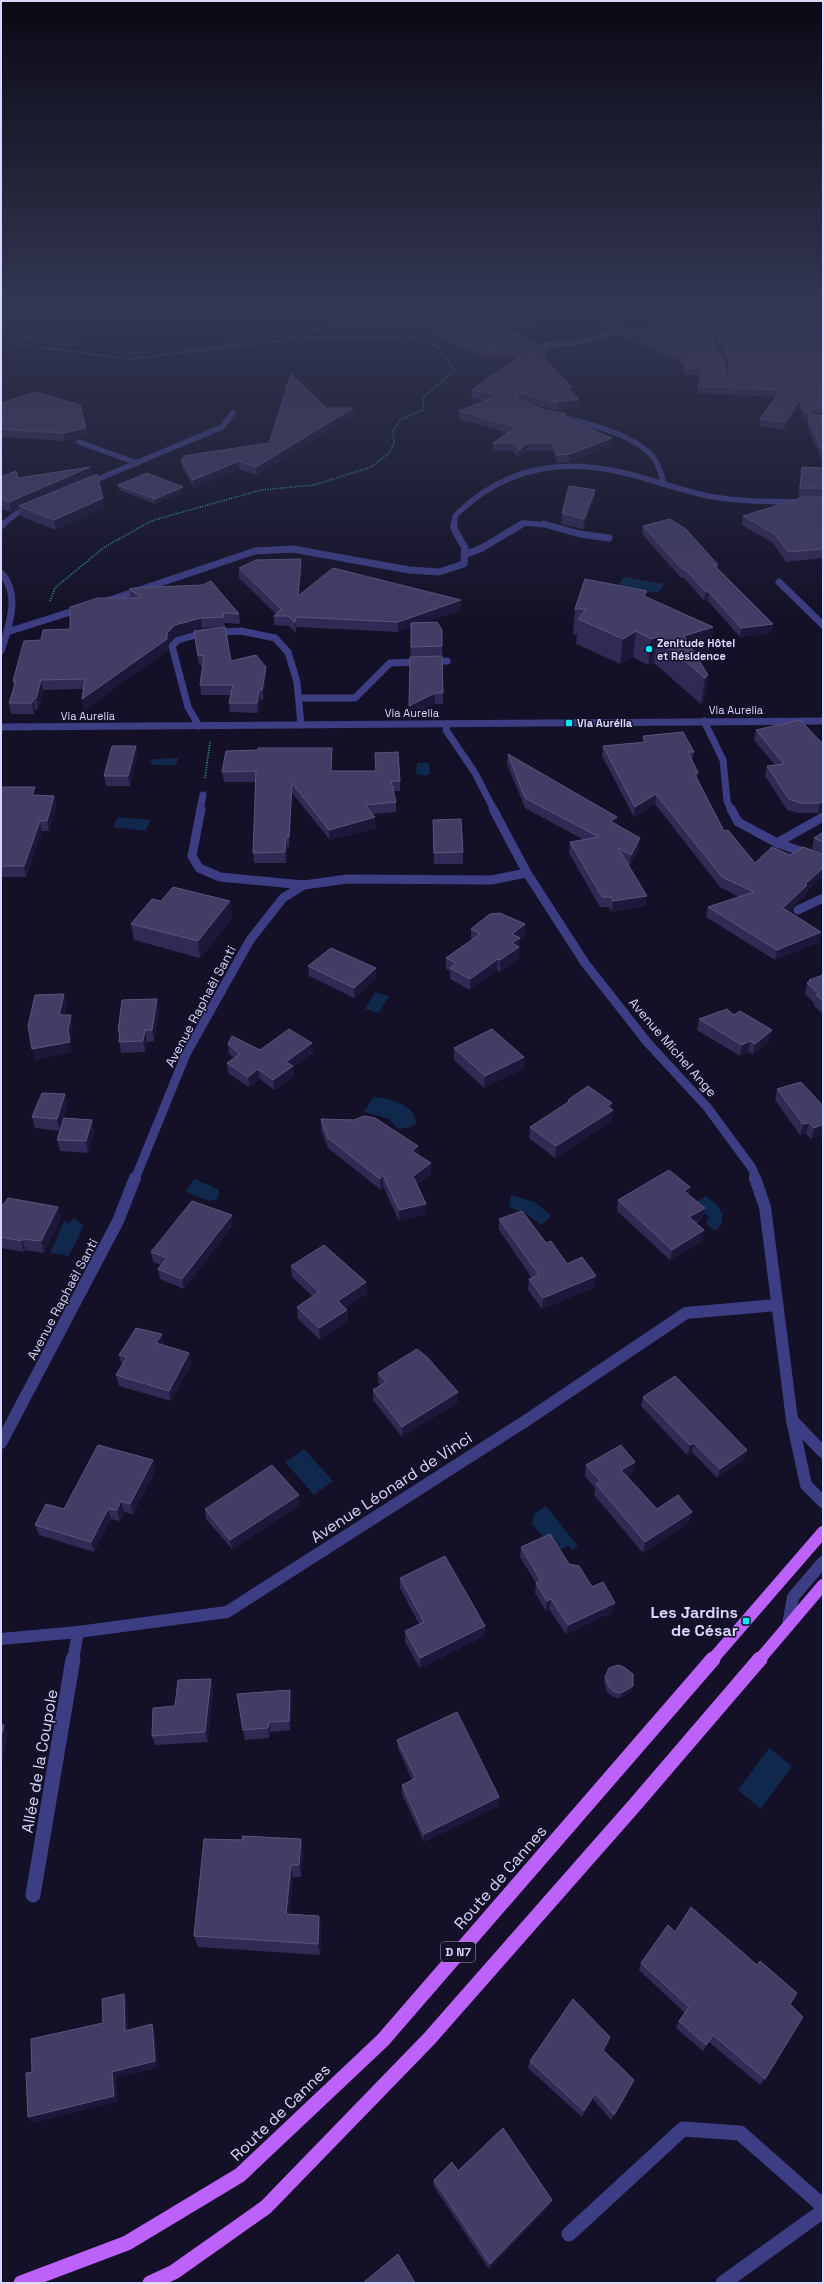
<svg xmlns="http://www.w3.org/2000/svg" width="824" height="2284" font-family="'Space Grotesk',sans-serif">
  <rect width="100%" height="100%" fill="#131027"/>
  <g fill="#10284b">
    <path d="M 624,577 L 664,584 L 658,593 L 618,585 Z"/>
    <path d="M 155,759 L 178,758 L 178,759 L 176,765 L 153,765 L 149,762 Z"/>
    <path d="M 417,763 L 429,763 L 430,774 L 425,776 L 416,774 Z"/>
    <path d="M 118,817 L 151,820 L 145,831 L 113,827 Z"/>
    <path d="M 375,992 L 389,996 L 379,1013 L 365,1009 Z"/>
    <path d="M 373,1097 C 387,1098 417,1104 416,1124 L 411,1127 L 398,1129 L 389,1119 L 364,1112 Z"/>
    <path d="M 195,1179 L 219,1190 L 218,1199 L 209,1201 L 185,1191 Z"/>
    <path d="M 511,1195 L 535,1202 L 551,1216 L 541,1225 L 525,1213 L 509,1207 Z"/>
    <path d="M 706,1196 L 717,1205 L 723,1215 L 721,1225 L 715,1231 L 706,1223 L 709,1217 L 693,1204 Z"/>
    <path d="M 73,1219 L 77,1219 L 80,1224 L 84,1225 L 69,1256 L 50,1253 L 64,1221 L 68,1223 Z"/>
    <path d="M 304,1449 L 333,1481 L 314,1495 L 285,1462 Z"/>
    <path d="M 546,1506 L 578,1546 L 572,1550 L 568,1545 L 557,1552 L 532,1524 L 534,1514 Z"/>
    <path d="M 769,1748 L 792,1766 L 761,1809 L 738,1790 Z"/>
  </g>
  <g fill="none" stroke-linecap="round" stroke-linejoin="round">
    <g stroke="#10284b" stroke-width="4">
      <path d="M 504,317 L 521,311 L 560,306"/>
      <path d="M 1,338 L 57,341 L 133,353 L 200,349 L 274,335 L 328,330 L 425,328"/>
    </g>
    <g stroke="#34b6a9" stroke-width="1.5" stroke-dasharray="1 1.5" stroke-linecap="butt">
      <path d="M 1,342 L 129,359 L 314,337 L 394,337 L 428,342 L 439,348 L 454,370 L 423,398 L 423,410 L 400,420 L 393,431 L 394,444 L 389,453 L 371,467 L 314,485 L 261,490 L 151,521 L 103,548 L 55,588 L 50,601"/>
      <path d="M 205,778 L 210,742"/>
    </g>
    <g stroke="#3d3d84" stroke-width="5.5">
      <path d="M 803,306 L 812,313 L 823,334"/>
      <path d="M 693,331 L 727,333"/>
      <path d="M 707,331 L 724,365 L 725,379"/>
      <path d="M 616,332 L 618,322 L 643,306"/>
      <path d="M 546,345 L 574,343 L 616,332 L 633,331"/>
      <path d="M 554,415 C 583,423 631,432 652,456 C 659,464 661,474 664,484"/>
      <path d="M 79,442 L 137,463"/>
      <path d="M 86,484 L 222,427 L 233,413"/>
      <path d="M 2,525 L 17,513 L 32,507"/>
      <path d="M 454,525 L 455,516 C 503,467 563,457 629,474 C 657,481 685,492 714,497 C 750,503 787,501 823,502"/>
      <path d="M 520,525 L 524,523 L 547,525"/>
    </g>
    <g stroke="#3d3d84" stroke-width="7">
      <path d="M 544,524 L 580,534 L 609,538"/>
      <path d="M 1,526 L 3,524"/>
      <path d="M 464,555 L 482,548 L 522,524"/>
      <path d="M 1,573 C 21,594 9,626 1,651"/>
      <path d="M 779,582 L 823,625"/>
      <path d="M 104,602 L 255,551 L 293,549 L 409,570 L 439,572 L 464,564 L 465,548 L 454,529 L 454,524"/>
      <path d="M 7,632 L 83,608"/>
      <path d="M 300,698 L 355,698 L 390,663 L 447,661"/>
      <path d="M 704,721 L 723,760 L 727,801 L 731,810"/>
      <path d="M 447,724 L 446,730 L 475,773 L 494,810"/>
      <path d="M 199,726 L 188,707 L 172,646 L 178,640 L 203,633 L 241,631 L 275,638 L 288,652 L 297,682 L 301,725"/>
      <path d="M 1,727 L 823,721"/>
      <path d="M 200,810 L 203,795"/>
    </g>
    <g stroke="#3d3d84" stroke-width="9">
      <path d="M 201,809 L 192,856 L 199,868 L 220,877 L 304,885"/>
      <path d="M 493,809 L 527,873 L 585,963 L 647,1042 L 707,1107 L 752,1168 L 756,1179"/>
      <path d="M 731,809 L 738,822 L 777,843 L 823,859"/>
      <path d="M 777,843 L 823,817"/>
      <path d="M 798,910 L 823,898"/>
      <path d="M 135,1179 L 186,1054 L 250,940 L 283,898 L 304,885 L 347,879 L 491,880 L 527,873"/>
    </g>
    <g stroke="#3d3d84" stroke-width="12">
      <path d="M 755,1178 L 765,1207 L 792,1420 L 806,1485 L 823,1502"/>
      <path d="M 792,1420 L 823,1452"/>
      <path d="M 1,1443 L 118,1221 L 135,1178"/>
      <path d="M 788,1625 L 793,1597 L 823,1562"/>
      <path d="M 1,1639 L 78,1632 L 227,1612 L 524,1422 L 686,1313 L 777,1305"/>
      <path d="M 73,1660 L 78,1632"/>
    </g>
    <g stroke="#3d3d84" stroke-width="15">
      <path d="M 33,1895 L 73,1659"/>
      <path d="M 569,2234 L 683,2129 L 740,2133 L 823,2206"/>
      <path d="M 723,2283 L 823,2211"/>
    </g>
    <g stroke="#bc62fa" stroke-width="12">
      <path d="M 712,1660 L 823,1532"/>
      <path d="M 759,1660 L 823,1585"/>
    </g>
    <g stroke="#bc62fa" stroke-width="15">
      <path d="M 21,2283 L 127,2243 L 240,2175 L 383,2040 L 713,1659"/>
      <path d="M 150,2283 L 174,2272 L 266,2207 L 429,2039 L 633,1807 L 760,1659"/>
    </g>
  </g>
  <g fill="#312a54">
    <path d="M 65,306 L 90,306 L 88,311 L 65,311 Z"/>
    <path d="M 140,306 L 181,306 L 183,312 L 184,319 L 149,322 Z"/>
    <path d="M 316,306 L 499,306 L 534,330 L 517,334 L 547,349 L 546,356 L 542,356 L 572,392 L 579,407 L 558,409 L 558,411 L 520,401 L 566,419 L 611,446 L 569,462 L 557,463 L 553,451 L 527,451 L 518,458 L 513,451 L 493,451 L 493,443 L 507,433 L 459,419 L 459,411 L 486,401 L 471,398 L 472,390 L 518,358 L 483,359 L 410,325 L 332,328 Z"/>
    <path d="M 580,306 L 636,306 L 616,318 L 612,329 L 607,330 L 573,315 L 574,308 Z"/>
    <path d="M 641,306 L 817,323 L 816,330 L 751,331 L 707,327 L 642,326 L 621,327 L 622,321 Z"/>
    <path d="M 809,306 L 823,306 L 823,325 L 816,311 Z"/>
    <path d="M 621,329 L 722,374 L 726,376 L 729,373 L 728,364 L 714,336 L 715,329 L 752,332 L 823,332 L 823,414 L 814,415 L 815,416 L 823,415 L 823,463 L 807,426 L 808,420 L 805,422 L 799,407 L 784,430 L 759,426 L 760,419 L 776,397 L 697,393 L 698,386 L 701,376 L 686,375 L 686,372 L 683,372 L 684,364 L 620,336 Z"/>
    <path d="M 1,403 L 86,428 L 87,436 L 65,441 L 1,437 Z"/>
    <path d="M 326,408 L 353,408 L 353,416 L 257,475 L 239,469 L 194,488 L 182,467 L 181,460 L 183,459 L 183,456 L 269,443 Z"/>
    <path d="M 90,467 L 91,476 L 104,508 L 56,530 L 20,516 L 19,509 L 11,512 L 1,509 L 1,477 L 18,478 Z"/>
    <path d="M 802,467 L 823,468 L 823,558 L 786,562 L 773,543 L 742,525 L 743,516 L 802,498 L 798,497 Z"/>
    <path d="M 118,485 L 183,487 L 183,492 L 155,504 L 119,490 Z"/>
    <path d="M 595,490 L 594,500 L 583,529 L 561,524 L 562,513 Z"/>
    <path d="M 643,526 L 718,565 L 717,569 L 773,624 L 771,633 L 740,637 L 708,601 L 704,601 L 684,578 L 681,578 L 642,534 Z"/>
    <path d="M 239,568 L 302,569 L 299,595 L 461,610 L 423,623 L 442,630 L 443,704 L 435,704 L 409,717 L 411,627 L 398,632 L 296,627 L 296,633 L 289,626 L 274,625 L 274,616 L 276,614 L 239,578 Z"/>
    <path d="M 129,589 L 239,614 L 240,624 L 224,623 L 225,627 L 202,628 L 177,635 L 168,643 L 168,650 L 84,710 L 82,699 L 83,689 L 43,690 L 38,709 L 35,709 L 34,714 L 11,714 L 9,703 L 14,687 L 13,681 L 41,640 L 70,629 L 131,598 Z"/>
    <path d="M 647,597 L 713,627 L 709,652 L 697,656 L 708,675 L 704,701 L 701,704 L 654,663 L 648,665 L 633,657 L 620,664 L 576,644 L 577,634 L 573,635 L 575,609 Z"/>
    <path d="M 194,631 L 231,661 L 266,676 L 263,700 L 260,700 L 258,713 L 230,712 L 229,703 L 231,695 L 201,695 L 200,685 L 203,665 L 199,665 Z"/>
    <path d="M 756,730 L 823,744 L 823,811 L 818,813 L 798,813 L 787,810 L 765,776 L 767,766 L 775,765 L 754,740 Z"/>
    <path d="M 643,736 L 694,752 L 692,761 L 698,773 L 697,779 L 724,831 L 755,863 L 790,855 L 823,854 L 823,876 L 806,892 L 805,896 L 788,911 L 819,942 L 775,960 L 706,917 L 708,907 L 739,897 L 720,887 L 655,804 L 634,817 L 602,756 L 603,746 L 642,742 Z"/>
    <path d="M 136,746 L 137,755 L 130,786 L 106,786 L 104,776 Z"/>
    <path d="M 332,748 L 332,758 L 331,771 L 400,781 L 400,791 L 393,791 L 396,802 L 396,812 L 373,814 L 376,828 L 330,840 L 292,793 L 289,847 L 287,847 L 286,863 L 254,863 L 253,853 L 256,782 L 224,782 L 222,772 L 258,750 Z"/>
    <path d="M 508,754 L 617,817 L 616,825 L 639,849 L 630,865 L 628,864 L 646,906 L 612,912 L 609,907 L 600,907 L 569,853 L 570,842 L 584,840 L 525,808 L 507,764 Z"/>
    <path d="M 1,787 L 36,795 L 54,796 L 56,806 L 49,831 L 42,831 L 26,877 L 1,877 Z"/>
    <path d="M 433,820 L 463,852 L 463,864 L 434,864 Z"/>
    <path d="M 823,832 L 823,853 L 812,849 L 814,838 Z"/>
    <path d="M 161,901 L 230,901 L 232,918 L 200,958 L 134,940 L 131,924 Z"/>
    <path d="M 525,924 L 524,935 L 520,939 L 518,959 L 500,972 L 497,970 L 470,990 L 450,979 L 450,971 L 446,969 L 446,958 L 471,940 L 471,929 Z"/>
    <path d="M 308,966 L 376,978 L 354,998 L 309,976 Z"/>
    <path d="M 823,975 L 823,1014 L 814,1006 L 814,1003 L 805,994 L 807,983 L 808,982 L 809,980 Z"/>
    <path d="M 159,1010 L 154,1041 L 147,1042 L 145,1052 L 121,1053 L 118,1031 Z"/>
    <path d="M 734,1015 L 772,1030 L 769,1041 L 753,1054 L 748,1052 L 740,1056 L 697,1030 L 699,1019 Z"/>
    <path d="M 312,1043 L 313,1053 L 293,1067 L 294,1076 L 274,1090 L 260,1079 L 249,1087 L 228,1073 L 227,1063 L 234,1058 L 229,1054 L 228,1044 L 260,1050 Z"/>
    <path d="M 454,1048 L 524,1057 L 523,1069 L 484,1088 L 454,1060 Z"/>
    <path d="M 777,1089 L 823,1106 L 823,1134 L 811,1139 L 806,1134 L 800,1135 L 775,1100 Z"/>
    <path d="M 568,1100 L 612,1103 L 611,1109 L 613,1110 L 611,1121 L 555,1158 L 529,1138 L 530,1127 L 567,1103 Z"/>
    <path d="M 67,1106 L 60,1131 L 35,1128 L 32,1117 Z"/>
    <path d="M 321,1119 L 418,1146 L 418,1155 L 431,1174 L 417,1184 L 426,1204 L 425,1214 L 399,1221 L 383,1186 L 381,1190 L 328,1148 L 321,1130 Z"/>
    <path d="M 92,1120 L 94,1132 L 88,1153 L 60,1151 L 57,1140 Z"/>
    <path d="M 690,1187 L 689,1195 L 705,1208 L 702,1219 L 696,1223 L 704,1230 L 702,1241 L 670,1260 L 617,1211 L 618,1200 Z"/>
    <path d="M 1,1205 L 61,1218 L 44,1253 L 25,1250 L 24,1252 L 1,1248 Z"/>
    <path d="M 499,1219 L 546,1243 L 567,1264 L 595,1287 L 542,1309 L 528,1290 L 529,1279 L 532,1278 L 499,1230 Z"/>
    <path d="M 233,1225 L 184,1289 L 160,1279 L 158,1269 L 161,1265 L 153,1262 L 151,1252 Z"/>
    <path d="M 291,1266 L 366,1282 L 367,1293 L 345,1308 L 347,1310 L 348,1321 L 320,1340 L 298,1319 L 297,1307 L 313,1297 L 292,1277 Z"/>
    <path d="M 164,1344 L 163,1346 L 189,1353 L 191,1364 L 171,1401 L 119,1386 L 116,1375 L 122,1366 L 119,1355 Z"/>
    <path d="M 378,1373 L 458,1402 L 402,1437 L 373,1400 L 373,1390 L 380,1385 L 378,1383 Z"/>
    <path d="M 643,1397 L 745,1459 L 717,1478 L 692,1452 L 687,1455 L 641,1406 Z"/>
    <path d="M 153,1460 L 155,1471 L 133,1514 L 124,1512 L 120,1521 L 111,1519 L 94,1552 L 39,1535 L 35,1525 Z"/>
    <path d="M 635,1462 L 633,1472 L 627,1476 L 657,1509 L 692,1512 L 689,1522 L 643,1553 L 594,1495 L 595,1488 L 585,1476 L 586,1465 Z"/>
    <path d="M 300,1505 L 232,1549 L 206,1519 L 205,1509 Z"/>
    <path d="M 521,1547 L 569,1564 L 592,1587 L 613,1612 L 566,1634 L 549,1609 L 546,1611 L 535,1593 L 536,1583 L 520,1557 Z"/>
    <path d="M 400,1578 L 485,1626 L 484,1636 L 420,1668 L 405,1642 L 405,1631 L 419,1624 L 400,1588 Z"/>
    <path d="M 605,1677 L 632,1691 L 620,1698 L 613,1697 L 607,1692 L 604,1682 Z"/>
    <path d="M 211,1679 L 213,1689 L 208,1742 L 155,1745 L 152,1736 L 175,1706 Z"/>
    <path d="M 290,1690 L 292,1700 L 290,1730 L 270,1732 L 269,1738 L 245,1740 L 243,1730 Z"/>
    <path d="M 397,1740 L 499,1797 L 498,1806 L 424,1842 L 402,1794 L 402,1785 L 412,1780 L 398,1748 Z"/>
    <path d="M 301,1839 L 303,1851 L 301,1877 L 293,1877 L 289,1914 L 319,1916 L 321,1928 L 320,1955 L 198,1947 L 194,1936 L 243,1840 Z"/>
    <path d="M 675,1932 L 790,2005 L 765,2079 L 760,2085 L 709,2042 L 703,2051 L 676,2028 L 679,2021 L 685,2013 L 639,1970 L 641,1963 Z"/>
    <path d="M 610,2037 L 608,2044 L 604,2051 L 634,2080 L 631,2086 L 611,2120 L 593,2099 L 582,2117 L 528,2068 L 530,2061 Z"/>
    <path d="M 458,2171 L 552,2200 L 550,2205 L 489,2269 L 433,2185 L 434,2180 Z"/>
  </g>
  <g fill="#1d183a">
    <path d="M 87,306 L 90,306 L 88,311 Z"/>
    <path d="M 626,306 L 636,306 L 616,318 L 612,329 L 607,330 L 607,323 L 616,312 Z"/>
    <path d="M 183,312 L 184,319 L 149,322 L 148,314 Z"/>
    <path d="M 643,319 L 642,326 L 621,327 L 622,321 Z"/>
    <path d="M 534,323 L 534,330 L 507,336 L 507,329 Z"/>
    <path d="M 572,387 L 572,395 L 567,388 Z"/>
    <path d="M 521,393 L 520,401 L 517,403 L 517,396 Z"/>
    <path d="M 579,399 L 579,407 L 558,409 L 558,403 L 557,402 Z"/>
    <path d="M 800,400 L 799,407 L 784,430 L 785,422 Z"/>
    <path d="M 353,408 L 353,416 L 257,475 L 256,467 Z"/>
    <path d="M 816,408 L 814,415 L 812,412 Z"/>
    <path d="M 809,412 L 808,420 L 805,422 L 806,414 Z"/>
    <path d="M 566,414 L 565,422 L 562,417 Z"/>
    <path d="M 86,428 L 87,436 L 65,441 L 64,433 Z"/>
    <path d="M 612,438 L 611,446 L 569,462 L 570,454 Z"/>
    <path d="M 528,443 L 527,451 L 518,458 L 519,450 Z"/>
    <path d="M 239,461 L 239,469 L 194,488 L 193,480 Z"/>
    <path d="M 90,467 L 92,477 L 19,506 L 19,509 L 11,512 L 9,502 Z"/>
    <path d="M 183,487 L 183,492 L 155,504 L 155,499 Z"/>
    <path d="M 595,490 L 594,500 L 583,529 L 584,519 Z"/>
    <path d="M 103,498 L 104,508 L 56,530 L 54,520 Z"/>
    <path d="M 301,559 L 302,569 L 298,606 L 298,596 Z"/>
    <path d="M 647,591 L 645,616 L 644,596 Z"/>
    <path d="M 706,592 L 709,592 L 708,601 L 704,601 Z"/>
    <path d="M 461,600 L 461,610 L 398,632 L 398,622 Z"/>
    <path d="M 296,617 L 296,633 L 295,623 Z"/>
    <path d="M 201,618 L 202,628 L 177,635 L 168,643 L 168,650 L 84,710 L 82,699 L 167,633 L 175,625 Z"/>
    <path d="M 773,624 L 771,633 L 740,637 L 741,628 Z"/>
    <path d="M 713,627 L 709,652 L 685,661 L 684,636 Z"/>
    <path d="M 636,631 L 633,657 L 620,664 L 623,639 Z"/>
    <path d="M 657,637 L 654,663 L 648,665 L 651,639 Z"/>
    <path d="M 266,667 L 266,676 L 263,700 L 262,690 Z"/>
    <path d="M 708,675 L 704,701 L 701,704 L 705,678 Z"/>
    <path d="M 41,680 L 43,690 L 38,709 L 36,698 Z"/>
    <path d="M 259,690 L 260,700 L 258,713 L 257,703 Z"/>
    <path d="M 435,693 L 435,704 L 409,717 L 409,706 Z"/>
    <path d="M 33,699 L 35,709 L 34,714 L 32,703 Z"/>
    <path d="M 136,746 L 137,755 L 130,786 L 128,776 Z"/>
    <path d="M 332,748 L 332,758 L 331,781 L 331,771 Z"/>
    <path d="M 292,783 L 292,793 L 289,847 L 289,837 Z"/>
    <path d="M 35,787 L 37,797 L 32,795 Z"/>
    <path d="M 656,794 L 655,804 L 634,817 L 635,807 Z"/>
    <path d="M 54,796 L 56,806 L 49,831 L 47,821 Z"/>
    <path d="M 823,802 L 823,811 L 818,813 L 820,803 Z"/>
    <path d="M 375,817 L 376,828 L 330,840 L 329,830 Z"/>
    <path d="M 617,817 L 616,827 L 610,821 Z"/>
    <path d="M 40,821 L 42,831 L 26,877 L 24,866 Z"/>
    <path d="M 286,837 L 287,847 L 286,863 L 285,852 Z"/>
    <path d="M 640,838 L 639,849 L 630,865 L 631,855 Z"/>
    <path d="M 823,868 L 823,876 L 806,892 L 805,896 L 781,919 L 783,908 L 805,884 Z"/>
    <path d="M 647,896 L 646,906 L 612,912 L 613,901 Z"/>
    <path d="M 230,901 L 232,918 L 200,958 L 198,941 Z"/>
    <path d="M 525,924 L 524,935 L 520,939 L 518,959 L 500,972 L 500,960 L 512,934 Z"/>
    <path d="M 821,932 L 819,942 L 775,960 L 777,950 Z"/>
    <path d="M 498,959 L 497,970 L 470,990 L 470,979 Z"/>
    <path d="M 376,968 L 376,978 L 354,998 L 354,988 Z"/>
    <path d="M 64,994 L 67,1005 L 62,1026 L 59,1015 Z"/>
    <path d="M 157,999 L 159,1010 L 154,1041 L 152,1030 Z"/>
    <path d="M 71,1015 L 73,1026 L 70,1041 L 72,1052 L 35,1060 L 32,1049 L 68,1030 Z"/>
    <path d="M 145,1030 L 147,1042 L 145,1052 L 143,1041 Z"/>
    <path d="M 772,1030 L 769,1041 L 753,1054 L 755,1044 Z"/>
    <path d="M 750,1041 L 748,1052 L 740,1056 L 742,1045 Z"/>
    <path d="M 312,1043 L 313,1053 L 293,1067 L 294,1076 L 274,1090 L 273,1080 L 286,1062 Z"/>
    <path d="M 524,1057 L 523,1069 L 484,1088 L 485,1076 Z"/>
    <path d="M 258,1069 L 260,1079 L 249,1087 L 248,1077 Z"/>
    <path d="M 65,1094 L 67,1106 L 60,1131 L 57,1119 Z"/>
    <path d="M 612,1103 L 610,1112 L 613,1110 L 611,1121 L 555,1158 L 556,1146 Z"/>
    <path d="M 92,1120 L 94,1132 L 88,1153 L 86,1141 Z"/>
    <path d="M 809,1123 L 806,1134 L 800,1135 L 803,1124 Z"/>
    <path d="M 823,1124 L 823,1134 L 811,1139 L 814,1128 Z"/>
    <path d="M 418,1146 L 418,1156 L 412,1151 Z"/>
    <path d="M 431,1163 L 431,1174 L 413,1187 L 413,1176 Z"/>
    <path d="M 383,1175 L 383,1186 L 381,1190 L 380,1179 Z"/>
    <path d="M 690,1187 L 688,1198 L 684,1191 Z"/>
    <path d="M 426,1204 L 425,1214 L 399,1221 L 399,1210 Z"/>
    <path d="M 58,1207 L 61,1218 L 44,1253 L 41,1241 Z"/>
    <path d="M 705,1208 L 702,1219 L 687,1227 L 689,1217 Z"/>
    <path d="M 232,1215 L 233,1225 L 184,1289 L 182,1279 Z"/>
    <path d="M 704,1230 L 702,1241 L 670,1260 L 672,1250 Z"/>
    <path d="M 22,1239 L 25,1250 L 24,1252 L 21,1241 Z"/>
    <path d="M 596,1276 L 595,1287 L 542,1309 L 543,1298 Z"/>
    <path d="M 366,1282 L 367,1293 L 339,1313 L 338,1301 Z"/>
    <path d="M 347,1310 L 348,1321 L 320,1340 L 319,1328 Z"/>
    <path d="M 162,1334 L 164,1344 L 158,1354 L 156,1343 Z"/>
    <path d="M 189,1353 L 191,1364 L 171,1401 L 169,1391 Z"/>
    <path d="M 458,1392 L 458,1402 L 402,1437 L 402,1427 Z"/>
    <path d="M 694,1443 L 692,1452 L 687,1455 L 690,1445 Z"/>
    <path d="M 747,1450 L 745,1459 L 717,1478 L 720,1469 Z"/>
    <path d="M 153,1460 L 155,1471 L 133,1514 L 130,1504 Z"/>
    <path d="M 635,1462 L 633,1472 L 619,1480 L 621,1470 Z"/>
    <path d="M 299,1495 L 300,1505 L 232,1549 L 230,1540 Z"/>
    <path d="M 121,1501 L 124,1512 L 120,1521 L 117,1510 Z"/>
    <path d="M 108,1509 L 111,1519 L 94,1552 L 91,1542 Z"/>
    <path d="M 692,1512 L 689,1522 L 643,1553 L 645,1542 Z"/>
    <path d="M 551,1599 L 549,1609 L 546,1611 L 547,1601 Z"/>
    <path d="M 615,1603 L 613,1612 L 566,1634 L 568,1625 Z"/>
    <path d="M 485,1626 L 484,1636 L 420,1668 L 420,1658 Z"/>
    <path d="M 211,1679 L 213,1689 L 208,1742 L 205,1732 Z"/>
    <path d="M 633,1686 L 632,1691 L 620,1698 L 621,1693 Z"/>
    <path d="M 290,1690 L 292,1700 L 290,1730 L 289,1721 Z"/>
    <path d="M 269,1722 L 270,1732 L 269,1738 L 268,1728 Z"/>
    <path d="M 4,1725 L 8,1734 L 1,1768 L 1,1737 Z"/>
    <path d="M 499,1797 L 498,1806 L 424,1842 L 424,1834 Z"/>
    <path d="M 301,1839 L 303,1851 L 301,1877 L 299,1865 Z"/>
    <path d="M 291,1865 L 293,1877 L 288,1926 L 286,1914 Z"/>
    <path d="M 319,1916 L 321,1928 L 320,1955 L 318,1944 Z"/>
    <path d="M 124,1994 L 127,2001 L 129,2038 L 125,2031 Z"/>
    <path d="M 152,2024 L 155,2031 L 158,2068 L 116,2078 L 118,2102 L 32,2123 L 28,2117 L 112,2072 Z"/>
    <path d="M 610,2037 L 608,2044 L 601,2056 L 603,2050 Z"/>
    <path d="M 595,2093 L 593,2099 L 582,2117 L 584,2111 Z"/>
    <path d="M 552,2200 L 550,2205 L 489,2269 L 490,2264 Z"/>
  </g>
  <g fill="#433d66" stroke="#5b557e">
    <path d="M 143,306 L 181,306 L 183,312 L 148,314 Z"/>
    <path d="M 321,306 L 499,306 L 534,323 L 507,329 L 547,349 L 535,349 L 572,387 L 567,388 L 579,399 L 557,402 L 558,403 L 521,393 L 517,396 L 519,400 L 542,409 L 566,414 L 562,417 L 612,438 L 570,454 L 557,455 L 553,443 L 528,443 L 519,450 L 513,443 L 493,443 L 516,427 L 459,411 L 499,395 L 472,390 L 529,350 L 483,352 L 410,318 L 332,320 Z"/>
    <path d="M 580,306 L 626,306 L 616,312 L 613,322 L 607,323 L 574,308 Z"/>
    <path d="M 641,306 L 806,306 L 810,309 L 817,323 L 752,324 L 708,320 L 643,319 L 622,321 L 622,318 Z"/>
    <path d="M 818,306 L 823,306 L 823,316 Z"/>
    <path d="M 705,328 L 721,359 L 722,374 L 726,376 L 730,372 L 729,357 L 715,329 L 752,332 L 823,332 L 823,407 L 816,408 L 812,412 L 815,416 L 823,415 L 823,452 L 808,418 L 809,412 L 806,414 L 800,400 L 785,422 L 760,419 L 781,390 L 698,386 L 703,369 L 686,368 L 687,365 L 684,365 L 686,358 L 621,329 Z"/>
    <path d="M 291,374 L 326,408 L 353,408 L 256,467 L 239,461 L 193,480 L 181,460 L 185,459 L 183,456 L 269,443 Z"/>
    <path d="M 36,392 L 80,405 L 86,428 L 64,433 L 1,429 L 1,403 Z"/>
    <path d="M 90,467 L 9,502 L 1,499 L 1,477 L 16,471 L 18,478 Z"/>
    <path d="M 802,467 L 823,468 L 823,488 L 800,488 Z"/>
    <path d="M 147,473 L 183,487 L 155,499 L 118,485 Z"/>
    <path d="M 97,474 L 103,498 L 54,520 L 19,506 Z"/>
    <path d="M 569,486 L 595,490 L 584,519 L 562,513 Z"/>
    <path d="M 804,497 L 823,497 L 823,549 L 788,552 L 775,534 L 743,516 Z"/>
    <path d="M 670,519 L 686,529 L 718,565 L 714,565 L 773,624 L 741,628 L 709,592 L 706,592 L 685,569 L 682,569 L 643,526 Z"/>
    <path d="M 301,559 L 298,596 L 333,568 L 461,600 L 398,622 L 296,617 L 295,623 L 288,616 L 274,616 L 281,609 L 239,568 L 256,560 Z"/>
    <path d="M 585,579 L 647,591 L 644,596 L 713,627 L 684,636 L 708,675 L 705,678 L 657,637 L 651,639 L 636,631 L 623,639 L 578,619 L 586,609 L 575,609 Z"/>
    <path d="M 211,581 L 239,614 L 223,613 L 224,617 L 201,618 L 175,625 L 167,633 L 167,639 L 82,699 L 85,679 L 41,680 L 36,698 L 33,699 L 32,703 L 9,703 L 16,681 L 13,681 L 24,641 L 41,640 L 43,630 L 70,629 L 70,607 L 98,598 L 142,598 L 129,589 L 134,588 L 202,585 Z"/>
    <path d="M 437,622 L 442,630 L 442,646 L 411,647 L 411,623 Z"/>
    <path d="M 225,627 L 231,661 L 256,655 L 266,667 L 262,690 L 259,690 L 257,703 L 229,703 L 233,685 L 200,685 L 204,655 L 198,656 L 194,631 Z"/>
    <path d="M 442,656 L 443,693 L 435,693 L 409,706 L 410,657 Z"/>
    <path d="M 800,720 L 823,744 L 823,802 L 820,803 L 801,803 L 789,799 L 767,766 L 784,764 L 756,730 Z"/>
    <path d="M 683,732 L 694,752 L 688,752 L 698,773 L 694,773 L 724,831 L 728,830 L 755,863 L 772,847 L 790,855 L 803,847 L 823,854 L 823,868 L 805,884 L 807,885 L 783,908 L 821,932 L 777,950 L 708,907 L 754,892 L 722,877 L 656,794 L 635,807 L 603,746 L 646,742 L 643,736 Z"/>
    <path d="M 112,746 L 136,746 L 128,776 L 104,776 Z"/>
    <path d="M 258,748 L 332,748 L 331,771 L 376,771 L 375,753 L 398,752 L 400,781 L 391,781 L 396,802 L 365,805 L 375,817 L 329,830 L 292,783 L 289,837 L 286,837 L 285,852 L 253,853 L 256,771 L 222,772 L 226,751 L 258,750 Z"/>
    <path d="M 508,754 L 617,817 L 610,821 L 640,838 L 631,855 L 618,848 L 647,896 L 613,901 L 611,897 L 602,897 L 570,842 L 599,837 L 525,798 Z"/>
    <path d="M 1,787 L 35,787 L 32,795 L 54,796 L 47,821 L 40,821 L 24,866 L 1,866 Z"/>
    <path d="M 461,819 L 463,852 L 434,853 L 433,820 Z"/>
    <path d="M 823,832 L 823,842 L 814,838 Z"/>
    <path d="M 173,887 L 230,901 L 198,941 L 131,924 L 152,899 L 161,901 Z"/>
    <path d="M 500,913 L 525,924 L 512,934 L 520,938 L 512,943 L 519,947 L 500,960 L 498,959 L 470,979 L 450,968 L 456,963 L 446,958 L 480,934 L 471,929 L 490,914 Z"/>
    <path d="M 331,948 L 376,968 L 354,988 L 308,966 Z"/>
    <path d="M 823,975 L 823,1001 L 816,995 L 819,994 L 807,983 L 811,981 L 809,980 Z"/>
    <path d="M 64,994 L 59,1015 L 71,1015 L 68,1030 L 70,1042 L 32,1049 L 28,1026 L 35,995 Z"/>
    <path d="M 157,999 L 152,1030 L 145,1030 L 143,1041 L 119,1042 L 120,1031 L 118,1031 L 122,1000 Z"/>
    <path d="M 727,1009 L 734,1015 L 740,1011 L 772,1030 L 755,1044 L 750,1041 L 742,1045 L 699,1019 Z"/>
    <path d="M 289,1029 L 312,1043 L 286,1062 L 293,1066 L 273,1080 L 258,1069 L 248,1077 L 227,1063 L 240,1054 L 228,1044 L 232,1036 L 260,1050 Z"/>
    <path d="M 492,1029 L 524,1057 L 485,1076 L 454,1048 Z"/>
    <path d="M 801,1082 L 823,1106 L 823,1124 L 814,1128 L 809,1123 L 803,1124 L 777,1089 Z"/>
    <path d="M 588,1086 L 612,1103 L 607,1106 L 613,1110 L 556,1146 L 530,1127 L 570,1101 L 568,1100 Z"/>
    <path d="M 42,1093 L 65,1094 L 57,1119 L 32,1117 Z"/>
    <path d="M 364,1116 L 375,1118 L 418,1146 L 412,1151 L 431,1163 L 413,1176 L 426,1204 L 399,1210 L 383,1175 L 380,1179 L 328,1138 L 321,1119 L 354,1120 Z"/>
    <path d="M 64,1118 L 92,1120 L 86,1141 L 57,1140 Z"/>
    <path d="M 669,1170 L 690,1187 L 684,1191 L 705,1208 L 689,1217 L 704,1230 L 672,1250 L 618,1200 Z"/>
    <path d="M 8,1198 L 58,1207 L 41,1241 L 22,1239 L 21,1241 L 1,1237 L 1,1205 L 4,1204 Z"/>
    <path d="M 192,1201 L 232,1215 L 182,1279 L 158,1269 L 167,1258 L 151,1252 Z"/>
    <path d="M 522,1211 L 546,1243 L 551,1241 L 567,1264 L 582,1257 L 596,1276 L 543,1298 L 529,1279 L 539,1275 L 499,1219 Z"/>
    <path d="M 324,1245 L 366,1282 L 338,1301 L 347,1310 L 319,1328 L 297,1307 L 319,1292 L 291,1266 Z"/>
    <path d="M 136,1328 L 162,1334 L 156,1343 L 189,1353 L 169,1391 L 116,1375 L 127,1357 L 119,1355 Z"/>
    <path d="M 417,1349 L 427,1357 L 458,1392 L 402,1427 L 373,1390 L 386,1382 L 378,1373 Z"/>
    <path d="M 675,1376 L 747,1450 L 720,1469 L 694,1443 L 690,1445 L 643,1397 Z"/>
    <path d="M 98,1445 L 153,1460 L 130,1504 L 121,1501 L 117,1510 L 108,1509 L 91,1542 L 35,1525 L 46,1504 L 64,1509 Z"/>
    <path d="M 621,1445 L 635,1462 L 621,1470 L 657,1509 L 678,1495 L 692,1512 L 645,1542 L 596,1484 L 601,1482 L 586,1465 Z"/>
    <path d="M 272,1465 L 299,1495 L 230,1540 L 205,1509 Z"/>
    <path d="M 550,1534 L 569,1564 L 579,1566 L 592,1587 L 603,1582 L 615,1603 L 568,1625 L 551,1599 L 547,1601 L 536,1583 L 541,1581 L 521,1547 Z"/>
    <path d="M 445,1556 L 485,1626 L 420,1658 L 405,1631 L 424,1622 L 400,1578 Z"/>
    <path d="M 618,1665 L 624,1667 L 633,1674 L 633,1686 L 621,1693 L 615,1692 L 609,1687 L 605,1677 L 609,1668 Z"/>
    <path d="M 211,1679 L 205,1732 L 152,1736 L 153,1708 L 175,1706 L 178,1680 Z"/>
    <path d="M 290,1690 L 289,1721 L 269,1722 L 268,1728 L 243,1730 L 237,1694 Z"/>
    <path d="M 457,1712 L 499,1797 L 424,1834 L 402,1785 L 416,1778 L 397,1740 Z"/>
    <path d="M 1,1725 L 4,1725 L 1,1737 Z"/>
    <path d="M 242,1836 L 301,1839 L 299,1865 L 291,1865 L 286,1914 L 319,1916 L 318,1944 L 194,1936 L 204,1839 L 243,1840 Z"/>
    <path d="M 691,1907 L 757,1965 L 760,1961 L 797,1993 L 790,2004 L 803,2017 L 765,2079 L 713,2035 L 706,2045 L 679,2021 L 689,2007 L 641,1963 L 668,1925 L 675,1932 Z"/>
    <path d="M 124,1994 L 125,2031 L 152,2024 L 155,2061 L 112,2072 L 114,2096 L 28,2117 L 26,2073 L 32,2072 L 31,2039 L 103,2023 L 102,1999 Z"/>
    <path d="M 573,1999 L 610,2037 L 603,2050 L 634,2080 L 614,2115 L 595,2093 L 584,2111 L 530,2061 Z"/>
    <path d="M 503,2128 L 552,2200 L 490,2264 L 434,2180 L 452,2162 L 458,2171 Z"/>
    <path d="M 398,2254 L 415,2283 L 363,2283 Z"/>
  </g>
  <linearGradient id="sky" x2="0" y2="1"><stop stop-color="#0a0915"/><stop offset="0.49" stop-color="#333752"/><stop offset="1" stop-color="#333752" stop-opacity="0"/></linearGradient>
  <rect width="824" height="626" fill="url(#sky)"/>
  <g fill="#0ae8f7" stroke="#131027" stroke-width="1.5">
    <circle cx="649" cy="649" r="4"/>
    <rect x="565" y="719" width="8" height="8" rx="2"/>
    <rect x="742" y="1617" width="8" height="8" rx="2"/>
  </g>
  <g text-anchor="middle" stroke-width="3" stroke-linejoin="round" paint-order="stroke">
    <g font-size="11" font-weight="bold" fill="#dad7fe" stroke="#131027" text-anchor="start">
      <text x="657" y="647">Zenitude Hôtel<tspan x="657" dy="13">et Résidence</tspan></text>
      <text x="577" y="727">Via Aurélia</text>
    </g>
    <g font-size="11" fill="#dad7fe" stroke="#131027">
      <text x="736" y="714">Via Aurelia</text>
      <text x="412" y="717">Via Aurelia</text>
      <text x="88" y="720">Via Aurelia</text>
    </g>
    <rect fill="#131027" stroke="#9e9bbe" stroke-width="1" x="441" y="1942" width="34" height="20" rx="3"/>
    <g font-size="12" font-weight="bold" fill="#dad7fe">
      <text x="458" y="1956">D N7</text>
    </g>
    <g font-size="13" fill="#dad7fe" stroke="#131027">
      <text transform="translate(200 1006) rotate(-62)" y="5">Avenue Raphaël Santi</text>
      <text transform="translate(673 1047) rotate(49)" y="5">Avenue Michel Ange</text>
      <text transform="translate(62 1299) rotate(-62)" y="5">Avenue Raphaël Santi</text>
    </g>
    <g font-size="16" fill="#dad7fe" stroke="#131027">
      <text transform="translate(391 1487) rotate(-33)" y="6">Avenue Léonard de Vinci</text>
      <text transform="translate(39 1761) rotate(-80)" y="6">Allée de la Coupole</text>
      <text transform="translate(500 1877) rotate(-49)" y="6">Route de Cannes</text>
      <text transform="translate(280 2112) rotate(-44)" y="6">Route de Cannes</text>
    </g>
    <g font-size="16" font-weight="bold" fill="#dad7fe" stroke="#131027" text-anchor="end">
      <text x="738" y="1618">Les Jardins<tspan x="738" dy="18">de César</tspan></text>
    </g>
  </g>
  <rect width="824" height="2284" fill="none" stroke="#dad7fe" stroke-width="4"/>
</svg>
